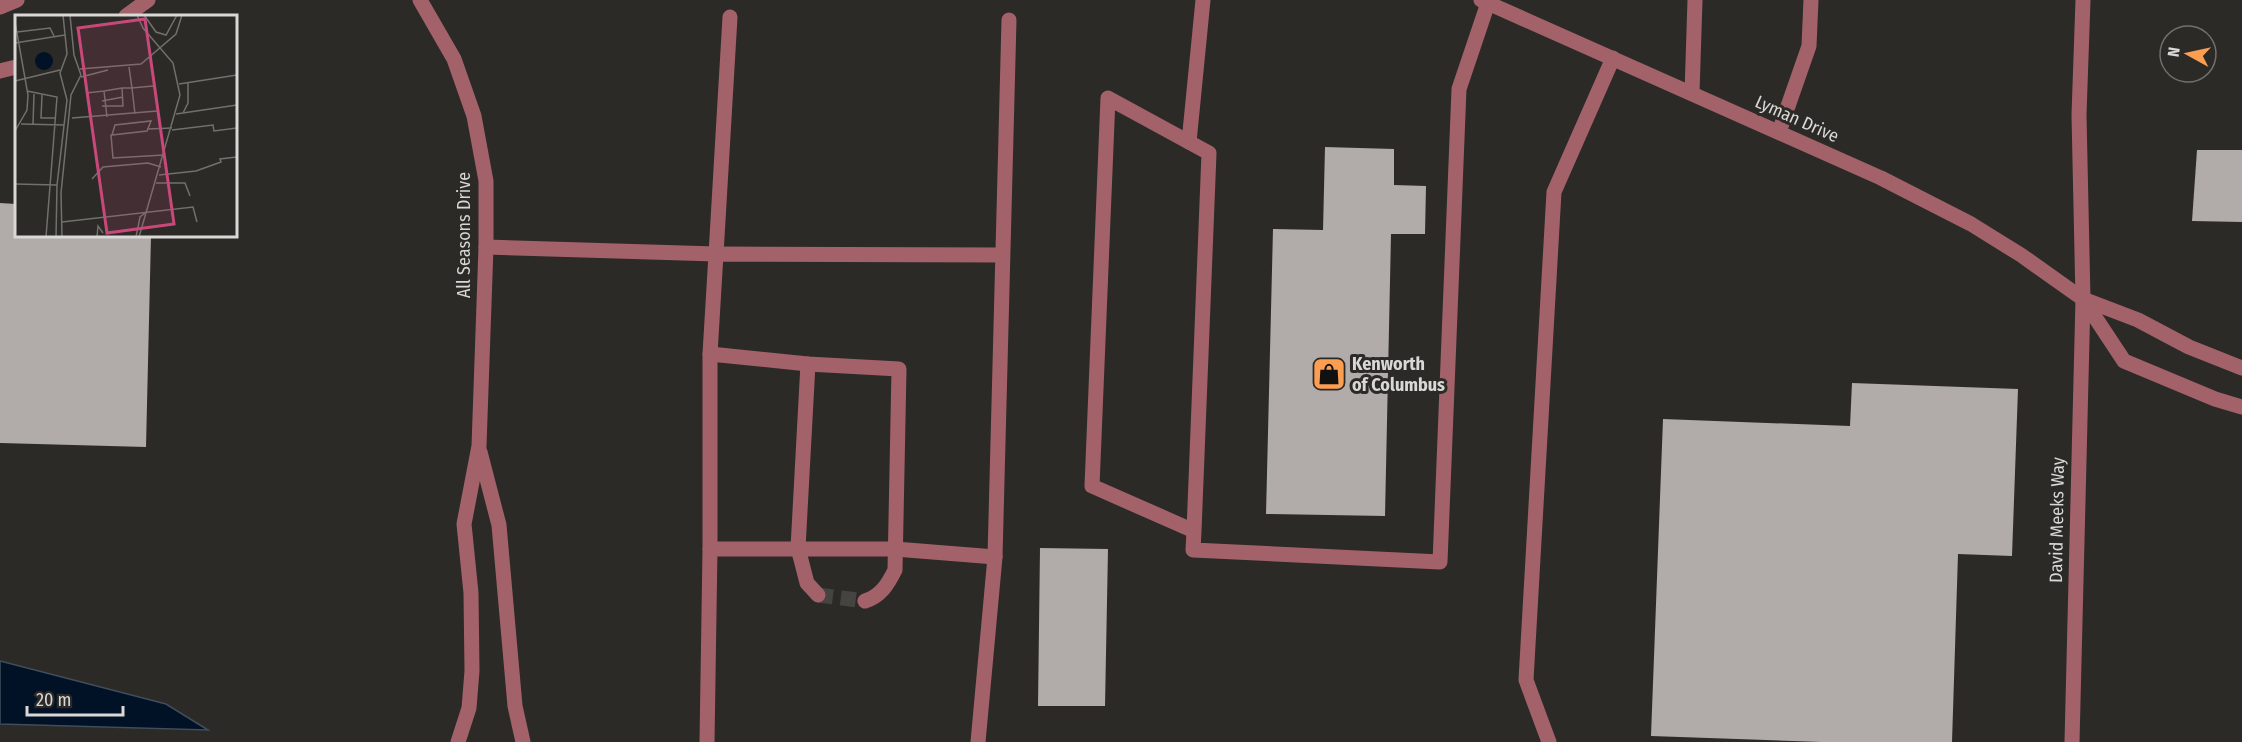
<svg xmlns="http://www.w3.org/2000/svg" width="2242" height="742" font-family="'Fira Sans Condensed',sans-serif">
  <rect width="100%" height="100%" fill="#2c2a27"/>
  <path fill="#011126" stroke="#424d5b" stroke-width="1.5" d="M 0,661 L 166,704 L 208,730 L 0,724 Z"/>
  <g fill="#b1abaa">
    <path d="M 1325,147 L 1394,149 L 1394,185 L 1426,186 L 1425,234 L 1391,234 L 1385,516 L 1266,514 L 1273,229 L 1323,230 Z"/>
    <path d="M 2197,150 L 2242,150 L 2242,222 L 2192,221 Z"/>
    <path d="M 0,203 L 16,204 L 16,236 L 151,236 L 146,447 L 0,443 Z"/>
    <path d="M 1852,383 L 2018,389 L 2012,556 L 1958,554 L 1952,742 L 1821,742 L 1651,736 L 1663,419 L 1850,426 Z"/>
    <path d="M 1040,548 L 1108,549 L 1105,706 L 1038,706 Z"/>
  </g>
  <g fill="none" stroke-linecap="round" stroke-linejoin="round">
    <path stroke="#464441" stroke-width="15" stroke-dasharray="15 8" stroke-linecap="butt" d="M 818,595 L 865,601"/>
    <g stroke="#a36269" stroke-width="15">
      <path d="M 420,0 L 454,59 L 474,116 L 486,181 L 486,247 L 479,446 L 464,524 L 471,593 L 472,671 L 469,708 L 458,742"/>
      <path d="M 1481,0 L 1881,178 L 1971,224 L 2021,255 L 2083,299 L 2138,320 L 2189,347 L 2242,368"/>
      <path d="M 0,7 L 17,0"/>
      <path d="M 126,16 L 148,0"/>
      <path d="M 0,71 L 16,67"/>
      <path d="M 1692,93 L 1695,0"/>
      <path d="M 1779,132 L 1809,46 L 1811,0"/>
      <path d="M 1189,142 L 1203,0"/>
      <path d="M 486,247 L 716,254 L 730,17"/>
      <path d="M 2083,299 L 2124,361 L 2215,399 L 2242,407"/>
      <path d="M 710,354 L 710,549"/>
      <path d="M 808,364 L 798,548 L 807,583 L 818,595"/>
      <path d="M 480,452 L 499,525 L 515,706 L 523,742"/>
      <path d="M 1194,531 L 1092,486 L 1108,98 L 1209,153 L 1194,531 L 1193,550 L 1440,562 L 1459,89 L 1488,3"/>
      <path d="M 865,601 C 881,596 888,584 895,570 L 899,369 L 808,364 L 710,354 L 716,254 L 1002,255"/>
      <path d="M 707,742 L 710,549 L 895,549 L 995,557"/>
      <path d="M 978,742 L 995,557 L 1009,20"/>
      <path d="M 1549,742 L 1526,680 L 1554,192 L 1613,58"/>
      <path d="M 2072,742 L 2083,299 L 2079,115 L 2083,0"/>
    </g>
  </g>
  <defs>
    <g id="shop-square" transform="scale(1.725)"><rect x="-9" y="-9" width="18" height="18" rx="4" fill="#fb9e52" stroke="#2c2a27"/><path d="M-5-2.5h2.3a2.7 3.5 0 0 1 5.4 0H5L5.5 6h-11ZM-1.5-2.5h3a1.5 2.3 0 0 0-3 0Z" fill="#111"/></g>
  </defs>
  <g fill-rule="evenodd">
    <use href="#shop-square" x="1329" y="374"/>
  </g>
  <g text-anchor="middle" stroke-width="6" stroke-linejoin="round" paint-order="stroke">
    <g font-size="18" fill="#d9d8d6" stroke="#2c2a27">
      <text transform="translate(1797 119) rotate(24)" y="6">Lyman Drive</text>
      <text transform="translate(464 235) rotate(-90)" y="6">All Seasons Drive</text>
      <text transform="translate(2057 520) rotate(-89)" y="6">David Meeks Way</text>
    </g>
    <g font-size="18" font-weight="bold" fill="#d9d8d6" stroke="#2c2a27" text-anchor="start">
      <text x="1352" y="370">Kenworth<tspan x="1352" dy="21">of Columbus</tspan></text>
    </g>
  </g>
  <g transform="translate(15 15)">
    <rect width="222" height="222" fill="#2c2a27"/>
    <path d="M20 46a9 9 0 1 1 18 0a9 9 0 1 1-18 0Z" fill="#011126"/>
    <path fill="none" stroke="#71706d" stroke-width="1.5" d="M 122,0 L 128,13 L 158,48 L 165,80 L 124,222M 129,0 L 141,17 L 151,20 L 162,0M 0,7 L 13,80 L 12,95 L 0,116M 2,17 L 35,13 L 39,21M 0,28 L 50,20M 114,52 L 117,73 L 138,71M 65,54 L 126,49 L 161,19 L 167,0M 66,62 L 93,55M 0,66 L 45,55M 164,69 L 222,60M 12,76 L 42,82 L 31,222M 89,76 L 107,73M 71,78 L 89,76 L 92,102M 27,80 L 26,103 L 41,103M 87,86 L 108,82M 87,91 L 108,91 L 107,73 L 117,73 L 120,99M 168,98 L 173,88 L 173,67M 161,99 L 222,90M 57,103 L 142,96M 6,109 L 49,110M 18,109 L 19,79M 133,114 L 157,113M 157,115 L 198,110 L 199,116 L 222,113M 97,120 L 100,110 L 136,106 L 132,116 L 97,120 L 96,120 L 98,143 L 149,140M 144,160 L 181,156 L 206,147 L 205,144 L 222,142M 77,164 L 88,152 L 133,148 L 146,152M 141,168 L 170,168 L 175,181M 0,169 L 42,170M 47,207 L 178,192 L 182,207M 41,222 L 42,170 L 52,85 L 45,58 L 52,39 L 48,0M 47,222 L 46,178 L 56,80 L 66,60 L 59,40 L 55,0M 82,222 L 83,211 L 88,218M 121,222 L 125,202 L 130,198"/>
    <path fill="#c8487a" fill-opacity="0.15" stroke="#c8487a" stroke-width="3" d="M 130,4 L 159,209 L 92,218 L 63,13 Z"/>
    <rect width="222" height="222" fill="none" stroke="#d9d8d6" stroke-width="3"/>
  </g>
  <g transform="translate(2188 54) rotate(278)"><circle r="28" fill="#2c2a27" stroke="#71706d" stroke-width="1.5"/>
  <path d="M0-4.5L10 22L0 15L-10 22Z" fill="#fb9e52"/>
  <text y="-9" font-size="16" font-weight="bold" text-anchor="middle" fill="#d9d8d6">N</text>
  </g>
  <path d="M27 706v9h96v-9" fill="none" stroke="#d9d8d6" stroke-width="3"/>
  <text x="36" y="706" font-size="18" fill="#d9d8d6" stroke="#2c2a27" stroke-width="4.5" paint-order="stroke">20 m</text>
</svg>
